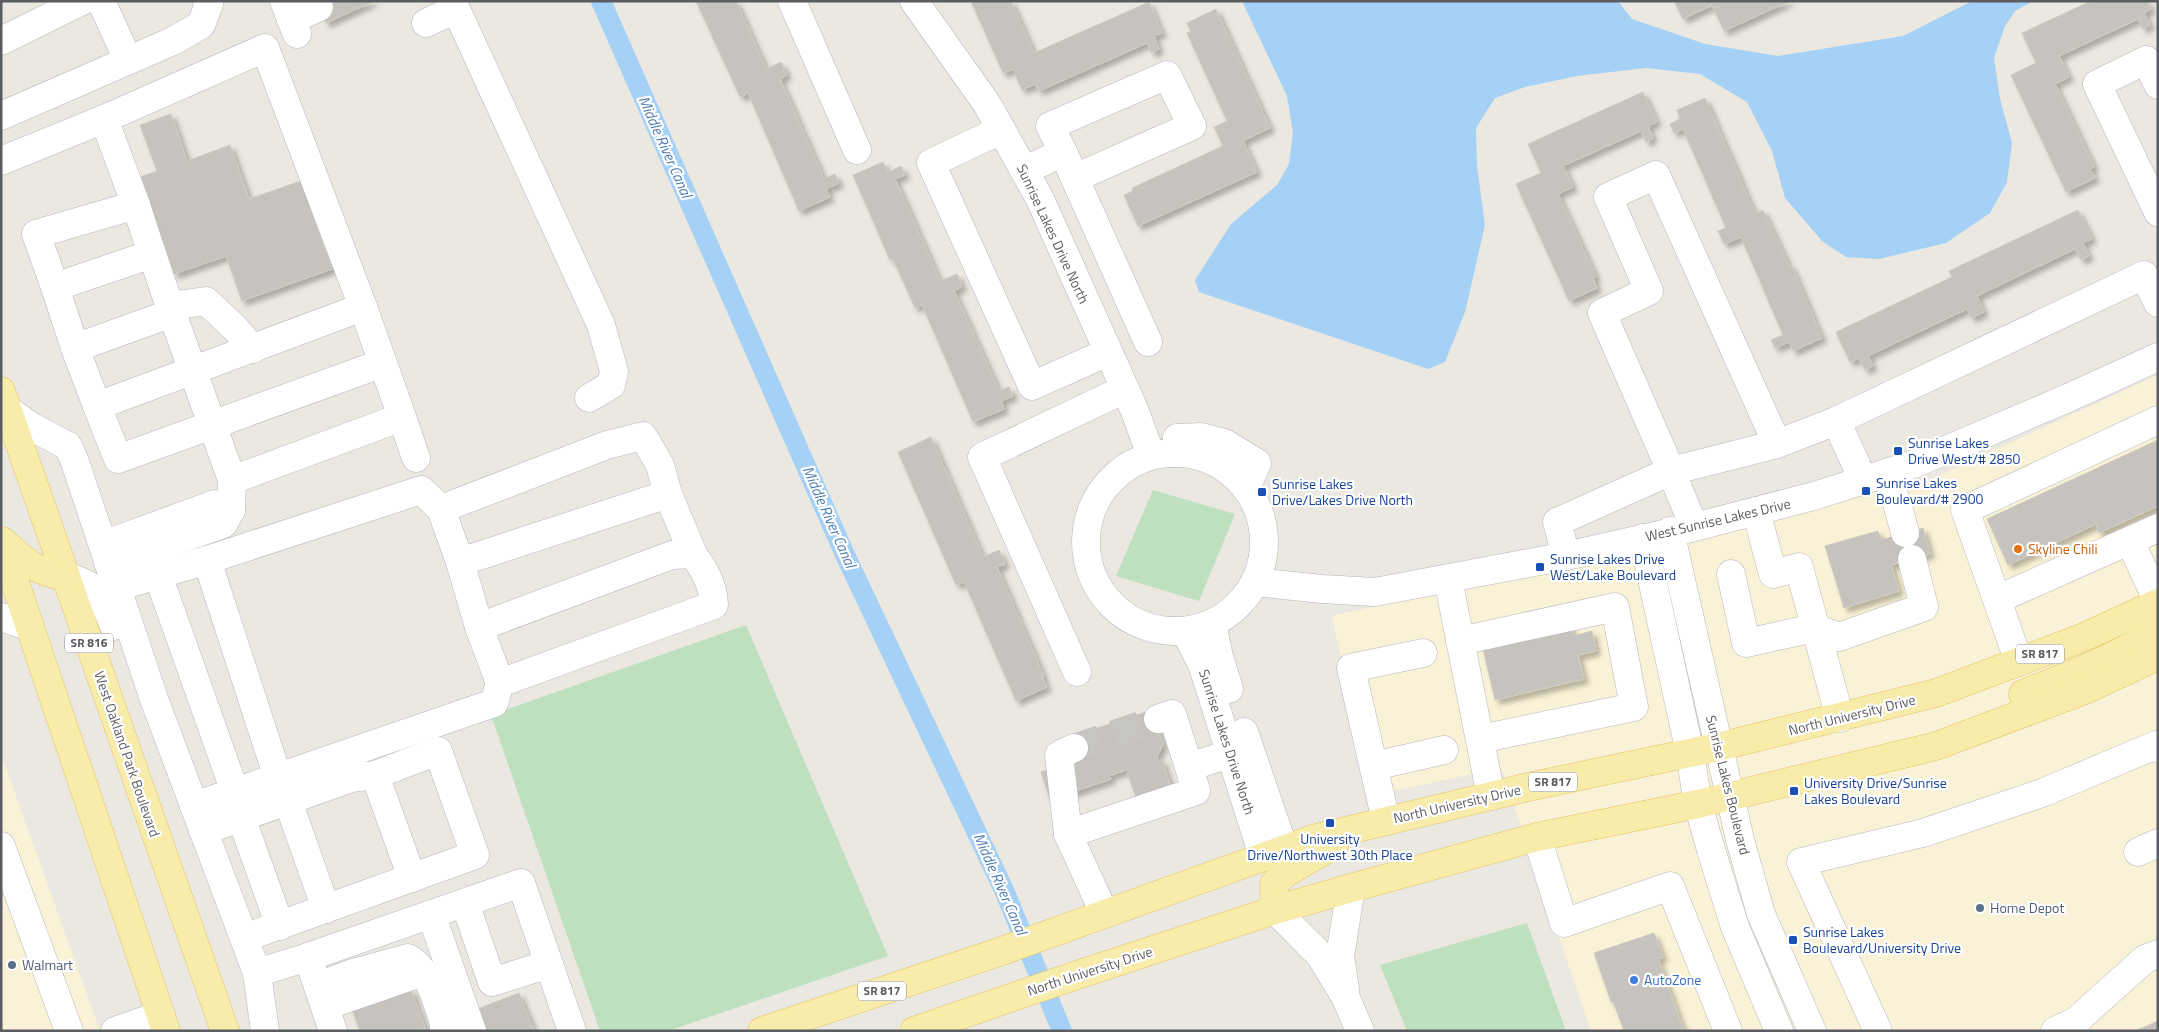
<svg xmlns="http://www.w3.org/2000/svg" width="2159" height="1032" font-family="'Titillium Web',sans-serif">
  <defs>
    <filter id="shadow"><feDropShadow dx="4.5" dy="4.5" stdDeviation="2.5" flood-color="#0004"/></filter>
  </defs>
  <rect width="100%" height="100%" fill="#eae8e0"/>
  <g fill="#faf2d6">
    <path d="M 2158,375 L 2158,1031 L 1591,1031 L 1501,768 L 1370,796 L 1332,616 L 1929,480 Z"/>
    <path d="M 1,754 L 100,1031 L 1,1031 Z"/>
  </g>
  <g fill="#bee0bf">
    <path d="M 1153,490 L 1235,514 L 1199,601 L 1116,576 Z"/>
    <path d="M 746,625 L 888,956 L 668,1031 L 600,1031 L 491,715 Z"/>
    <path d="M 1527,923 L 1566,1031 L 1407,1031 L 1380,965 Z"/>
  </g>
  <path fill="#a5d1f6" d="M 1242,1 L 1618,1 L 1632,19 L 1705,44 L 1778,56 L 1903,36 L 1972,1 L 2033,1 L 2015,11 L 2005,26 L 1994,58 L 2000,99 L 2012,143 L 2007,182 L 1990,213 L 1946,243 L 1879,259 L 1846,257 L 1823,242 L 1785,198 L 1772,151 L 1747,102 L 1700,74 L 1646,68 L 1577,76 L 1525,87 L 1495,98 L 1476,128 L 1477,166 L 1485,225 L 1465,312 L 1445,362 L 1428,369 L 1199,292 L 1195,280 L 1231,224 L 1277,185 L 1289,164 L 1293,133 L 1287,96 Z"/>
  <g fill="none" stroke-linecap="round" stroke-linejoin="round">
    <path stroke="#a5d1f6" stroke-width="20" d="M 601,1 L 846,557 L 1004,890 L 1062,1031"/>
  </g>
  <g fill="#c6c3be" stroke="#cecabf" filter="url(#shadow)">
    <path d="M 317,1 L 374,1 L 326,23 Z"/>
    <path d="M 696,1 L 736,1 L 766,69 L 781,62 L 787,75 L 780,79 L 824,179 L 835,174 L 839,183 L 826,189 L 830,197 L 799,211 L 748,93 L 740,97 Z"/>
    <path d="M 971,1 L 1011,1 L 1034,53 L 1149,2 L 1162,33 L 1154,36 L 1159,49 L 1152,53 L 1147,43 L 1039,91 L 1035,84 L 1022,90 L 1013,69 L 1003,73 Z"/>
    <path d="M 1674,1 L 1790,1 L 1724,31 L 1712,5 L 1683,19 Z"/>
    <path d="M 2091,1 L 2147,1 L 2151,9 L 2144,13 L 2150,25 L 2143,29 L 2138,19 L 2059,56 L 2069,77 L 2055,84 L 2094,167 L 2090,169 L 2095,178 L 2066,192 L 2011,75 L 2036,63 L 2022,33 Z"/>
    <path d="M 1216,9 L 1270,128 L 1243,141 L 1257,172 L 1138,226 L 1124,195 L 1133,191 L 1132,188 L 1223,146 L 1214,127 L 1227,121 L 1187,33 L 1191,32 L 1187,23 Z"/>
    <path d="M 1643,92 L 1657,122 L 1648,126 L 1653,138 L 1646,142 L 1641,131 L 1563,166 L 1573,187 L 1558,194 L 1596,277 L 1593,279 L 1597,288 L 1569,301 L 1516,184 L 1541,173 L 1528,144 Z"/>
    <path d="M 1705,98 L 1755,214 L 1763,210 L 1789,266 L 1791,265 L 1822,338 L 1793,351 L 1789,342 L 1775,348 L 1771,340 L 1783,335 L 1741,237 L 1724,244 L 1718,231 L 1726,228 L 1683,129 L 1674,133 L 1670,124 L 1680,119 L 1677,110 Z"/>
    <path d="M 171,114 L 187,161 L 230,145 L 249,199 L 301,181 L 332,269 L 242,301 L 226,256 L 174,274 L 140,177 L 157,171 L 140,125 Z"/>
    <path d="M 883,162 L 888,172 L 901,166 L 905,175 L 895,179 L 940,281 L 957,274 L 962,287 L 954,291 L 999,391 L 1009,387 L 1013,396 L 1001,401 L 1004,409 L 973,422 L 922,305 L 915,308 L 893,259 L 890,260 L 853,175 Z"/>
    <path d="M 2078,210 L 2092,239 L 2083,243 L 2089,256 L 2081,260 L 2075,249 L 1977,296 L 1984,312 L 1971,318 L 1967,309 L 1868,356 L 1873,366 L 1865,370 L 1859,358 L 1850,362 L 1836,332 L 1952,277 L 1949,271 Z"/>
    <path d="M 931,437 L 983,557 L 999,550 L 1005,564 L 997,567 L 1044,677 L 1042,677 L 1047,687 L 1016,701 L 964,582 L 956,585 L 898,452 Z"/>
    <path d="M 2158,440 L 2158,506 L 2099,533 L 2096,524 L 2008,565 L 1987,519 Z"/>
    <path d="M 1923,528 L 1930,554 L 1891,565 L 1899,591 L 1844,608 L 1825,546 L 1878,531 L 1881,540 Z"/>
    <path d="M 1570,624 L 1573,636 L 1592,631 L 1596,651 L 1578,655 L 1584,679 L 1495,700 L 1482,645 Z"/>
    <path d="M 1155,709 L 1156,726 L 1163,744 L 1157,757 L 1158,761 L 1162,760 L 1173,794 L 1139,806 L 1127,772 L 1130,771 L 1129,769 L 1109,776 L 1111,779 L 1050,800 L 1041,772 L 1078,758 L 1070,737 Z"/>
    <path d="M 1654,933 L 1663,957 L 1658,959 L 1684,1031 L 1624,1031 L 1613,1001 L 1611,1002 L 1594,953 Z"/>
    <path d="M 411,989 L 426,1031 L 360,1031 L 352,1009 Z"/>
    <path d="M 519,993 L 534,1031 L 479,1031 L 472,1011 Z"/>
    <path d="M 2158,1021 L 2158,1031 L 2135,1031 Z"/>
  </g>
  <g fill="none" stroke-linecap="round" stroke-linejoin="round">
    <path stroke="#c6c5c0" stroke-width="28" stroke-dasharray="28 14" stroke-linecap="butt" d="M 1074,748 L 1158,719"/>
    <g stroke="#b3b6ba" stroke-width="29">
      <g id="minor">
        <path d="M 101,1 L 128,60"/>
        <path d="M 284,1 L 297,34"/>
        <path d="M 792,1 L 857,150"/>
        <path d="M 914,1 L 987,104 L 1040,199 L 1134,409 L 1151,455"/>
        <path d="M 291,20 L 319,7"/>
        <path d="M 426,23 L 456,9 L 601,325 L 614,371 L 611,385 L 589,398"/>
        <path d="M 1,41 L 82,1"/>
        <path d="M 2158,85 L 2146,60 L 2097,84 L 2158,212"/>
        <path d="M 1,116 L 173,41 L 201,25 L 209,4 L 207,1"/>
        <path d="M 104,119 L 265,48 L 363,307"/>
        <path d="M 1001,130 L 931,163 L 1032,386 L 1108,352"/>
        <path d="M 1063,152 L 1050,126 L 1167,75 L 1192,126 L 1075,178"/>
        <path d="M 1,161 L 104,119 L 136,205"/>
        <path d="M 1024,171 L 1063,152 L 1148,342"/>
        <path d="M 55,287 L 36,234 L 136,205 L 152,254"/>
        <path d="M 170,306 L 206,301 L 235,328 L 253,349"/>
        <path d="M 172,313 L 152,254 L 55,287 L 75,348 L 172,313 L 232,480"/>
        <path d="M 75,348 L 97,406"/>
        <path d="M 7,409 L 32,427 L 68,446 L 75,462 L 154,699 L 257,973 L 265,1031"/>
        <path d="M 402,417 L 416,458"/>
        <path d="M 1836,421 L 2144,275 L 2158,303"/>
        <path d="M 1177,438 L 1201,437 L 1224,443 L 1257,463 L 1246,488"/>
        <path d="M 1777,444 L 1656,175 L 1608,197 L 1649,291 L 1602,313 L 1671,471 L 1777,444 L 1836,421 L 1856,464 L 1861,482"/>
        <circle cx="1175" cy="542" r="89"/>
        <path d="M 1886,473 L 1897,503 L 1905,533"/>
        <path d="M 668,494 L 693,554"/>
        <path d="M 1756,511 L 1773,574 L 1799,567 L 1840,718"/>
        <path d="M 1670,531 L 1740,840 L 1761,914 L 1812,1031"/>
        <path d="M 1643,538 L 1690,753 L 1698,804 L 1711,850 L 1735,927 L 1779,1031"/>
        <path d="M 2130,541 L 2158,602"/>
        <path d="M 103,545 L 215,504 L 231,510"/>
        <path d="M 1566,556 L 1557,522 L 1671,471 L 1690,517 L 1691,528"/>
        <path d="M 207,560 L 278,778"/>
        <path d="M 460,562 L 441,509 L 607,445 L 643,436 L 660,465 L 668,494 L 460,562 L 479,627"/>
        <path d="M 109,564 L 223,524 L 231,510 L 232,480 L 402,417 L 363,307 L 97,406 L 118,459 L 383,363"/>
        <path d="M 1731,574 L 1746,643 L 1814,628 L 1839,637 L 1924,607 L 1912,559"/>
        <path d="M 158,575 L 235,792"/>
        <path d="M 66,577 C 98,584 103,598 114,626"/>
        <path d="M 1448,579 L 1491,796"/>
        <path d="M 1255,582 L 1322,589 L 1375,592 L 1566,556 L 1691,528 L 1814,496 L 1911,465 L 2068,398 L 2158,357"/>
        <path d="M 117,587 L 207,560 L 421,490 L 441,509"/>
        <path d="M 1998,599 L 2158,528"/>
        <path d="M 1,617 L 30,627"/>
        <path d="M 1212,623 L 1219,657 L 1229,689"/>
        <path d="M 1185,631 L 1202,664 L 1263,856"/>
        <path d="M 1460,641 L 1615,607 L 1634,707 L 1480,739"/>
        <path d="M 2019,662 L 1965,510 L 2158,420"/>
        <path d="M 1077,672 L 982,457 L 1125,389"/>
        <path d="M 1158,719 L 1172,714 L 1189,767"/>
        <path d="M 1244,732 L 1284,849"/>
        <path d="M 1074,748 L 1059,755 L 1068,834 L 1104,913"/>
        <path d="M 1374,766 L 1444,750"/>
        <path d="M 288,801 L 326,909"/>
        <path d="M 194,806 L 494,703 L 500,683 L 714,605 C 713,584 705,571 693,554 L 672,555 L 479,627 L 500,683"/>
        <path d="M 241,817 L 280,926"/>
        <path d="M 1386,821 L 1351,668 L 1423,653"/>
        <path d="M 203,831 L 351,778 L 375,775 L 412,878"/>
        <path d="M 1068,834 L 1196,791 L 1189,767 L 1232,753"/>
        <path d="M 1537,837 L 1564,923 L 1670,886 L 1728,1031"/>
        <path d="M 1,846 L 69,1031"/>
        <path d="M 2138,852 L 2158,843"/>
        <path d="M 465,903 L 492,982 L 549,964"/>
        <path d="M 1275,910 L 1320,955 L 1346,998 L 1360,1031"/>
        <path d="M 431,914 L 472,1031"/>
        <path d="M 244,938 L 475,855 L 438,751 L 375,775"/>
        <path d="M 308,957 L 521,883 L 572,1031"/>
        <path d="M 257,973 L 308,957 L 333,1031"/>
        <path d="M 318,986 L 350,974 L 408,958 C 430,970 436,1001 444,1023 L 444,1031"/>
        <path d="M 1345,989 L 1340,956 L 1351,888"/>
        <path d="M 325,1006 L 423,972"/>
        <path d="M 115,1031 L 161,1015"/>
        <path d="M 1878,1031 L 1801,862 L 1923,833 L 2042,793 L 2156,745 L 2158,749"/>
        <path d="M 2055,1031 L 2076,1021 L 2145,959 L 2158,954"/>
      </g>
    </g>
    <g stroke="#e3c161" stroke-width="29">
      <g id="major">
        <path d="M 1,391 L 225,1031"/>
        <path d="M 1,541 L 166,1031"/>
        <path d="M 2,541 C 27,563 32,570 66,577"/>
        <path d="M 2023,694 C 2069,675 2115,658 2156,632 L 2158,629"/>
        <path d="M 1275,910 L 1274,884 L 1284,874 L 1334,845"/>
        <path d="M 762,1031 L 1002,951 L 1316,838 L 1528,787 L 1718,747 L 1936,693 L 2084,637 L 2158,603"/>
        <path d="M 914,1031 L 1080,974 L 1275,910 L 1351,888 L 1537,837 L 1698,804 L 1936,746 L 2085,690 L 2158,656"/>
      </g>
    </g>
    <use href="#minor" stroke="#fff" stroke-width="28"/>
    <use href="#major" stroke="#f7eca9" stroke-width="28"/>
  </g>
  <g fill="#1a4fb4" stroke="#fff" stroke-width="2">
    <rect x="1893" y="446" width="10" height="10" rx="2.5"/>
    <rect x="1861" y="486" width="10" height="10" rx="2.5"/>
    <rect x="1257" y="487" width="10" height="10" rx="2.5"/>
    <rect x="1535" y="562" width="10" height="10" rx="2.5"/>
    <rect x="1789" y="786" width="10" height="10" rx="2.5"/>
    <rect x="1325" y="818" width="10" height="10" rx="2.5"/>
    <rect x="1788" y="935" width="10" height="10" rx="2.5"/>
  </g>
  <circle fill="#e8710a" stroke="#fff" stroke-width="2" cx="2018" cy="549" r="5"/>
  <g fill="#5c6f8a" stroke="#fff" stroke-width="2">
    <circle cx="1980" cy="908" r="5"/>
    <circle cx="12" cy="965" r="5"/>
  </g>
  <circle fill="#3f7fe0" stroke="#fff" stroke-width="2" cx="1634" cy="980" r="5"/>
  <g text-anchor="middle" stroke-width="4.5" stroke-linejoin="round" paint-order="stroke">
    <g fill="#fff" stroke="#8b8d90" stroke-width="1">
      <rect x="65" y="633.5" width="48" height="19" rx="4"/>
      <rect x="2016" y="644.5" width="48" height="19" rx="4"/>
      <rect x="1529" y="772.5" width="48" height="19" rx="4"/>
      <rect x="858" y="981.5" width="48" height="19" rx="4"/>
    </g>
    <g font-size="12" font-weight="bold" fill="#595c60">
      <text x="89" y="647">SR 816</text>
      <text x="2040" y="658">SR 817</text>
      <text x="1553" y="786">SR 817</text>
      <text x="882" y="995">SR 817</text>
    </g>
    <g font-size="14" fill="#595c60" stroke="#fff">
      <text transform="translate(1053 234) rotate(65)" y="5">Sunrise Lakes Drive North</text>
      <text transform="translate(1718 520) rotate(-13)" y="5">West Sunrise Lakes Drive</text>
      <text transform="translate(1852 715) rotate(-14)" y="5">North University Drive</text>
      <text transform="translate(1227 742) rotate(72)" y="5">Sunrise Lakes Drive North</text>
      <text transform="translate(127 754) rotate(71)" y="5">West Oakland Park Boulevard</text>
      <text transform="translate(1728 785) rotate(76)" y="5">Sunrise Lakes Boulevard</text>
      <text transform="translate(1457 804) rotate(-13)" y="5">North University Drive</text>
      <text transform="translate(1090 971) rotate(-18)" y="5">North University Drive</text>
    </g>
    <g font-size="14" fill="#164399" stroke="#fff" text-anchor="start">
      <text x="1908" y="448">Sunrise Lakes<tspan x="1908" dy="16">Drive West/# 2850</tspan></text>
      <text x="1876" y="488">Sunrise Lakes<tspan x="1876" dy="16">Boulevard/# 2900</tspan></text>
      <text x="1272" y="489">Sunrise Lakes<tspan x="1272" dy="16">Drive/Lakes Drive North</tspan></text>
      <text x="1550" y="564">Sunrise Lakes Drive<tspan x="1550" dy="16">West/Lake Boulevard</tspan></text>
      <text x="1804" y="788">University Drive/Sunrise<tspan x="1804" dy="16">Lakes Boulevard</tspan></text>
      <text x="1330" y="844" text-anchor="middle">University<tspan x="1330" dy="16">Drive/Northwest 30th Place</tspan></text>
      <text x="1803" y="937">Sunrise Lakes<tspan x="1803" dy="16">Boulevard/University Drive</tspan></text>
    </g>
    <g font-size="14" fill="#c56008" stroke="#fff" text-anchor="start">
      <text x="2028" y="554">Skyline Chili</text>
    </g>
    <g font-size="14" fill="#4e5e75" stroke="#fff" text-anchor="start">
      <text x="1990" y="913">Home Depot</text>
      <text x="22" y="970">Walmart</text>
    </g>
    <g font-size="14" fill="#366cbe" stroke="#fff" text-anchor="start">
      <text x="1644" y="985">AutoZone</text>
    </g>
    <g font-size="15" font-style="italic" fill="#4878ae" stroke="#fff">
      <text transform="translate(665 147) rotate(66)" y="5">Middle River Canal</text>
      <text transform="translate(829 517) rotate(66)" y="5">Middle River Canal</text>
      <text transform="translate(1000 884) rotate(66)" y="5">Middle River Canal</text>
    </g>
  </g>
  <rect width="2159" height="1032" fill="none" stroke="#595c60" stroke-width="5"/>
</svg>
